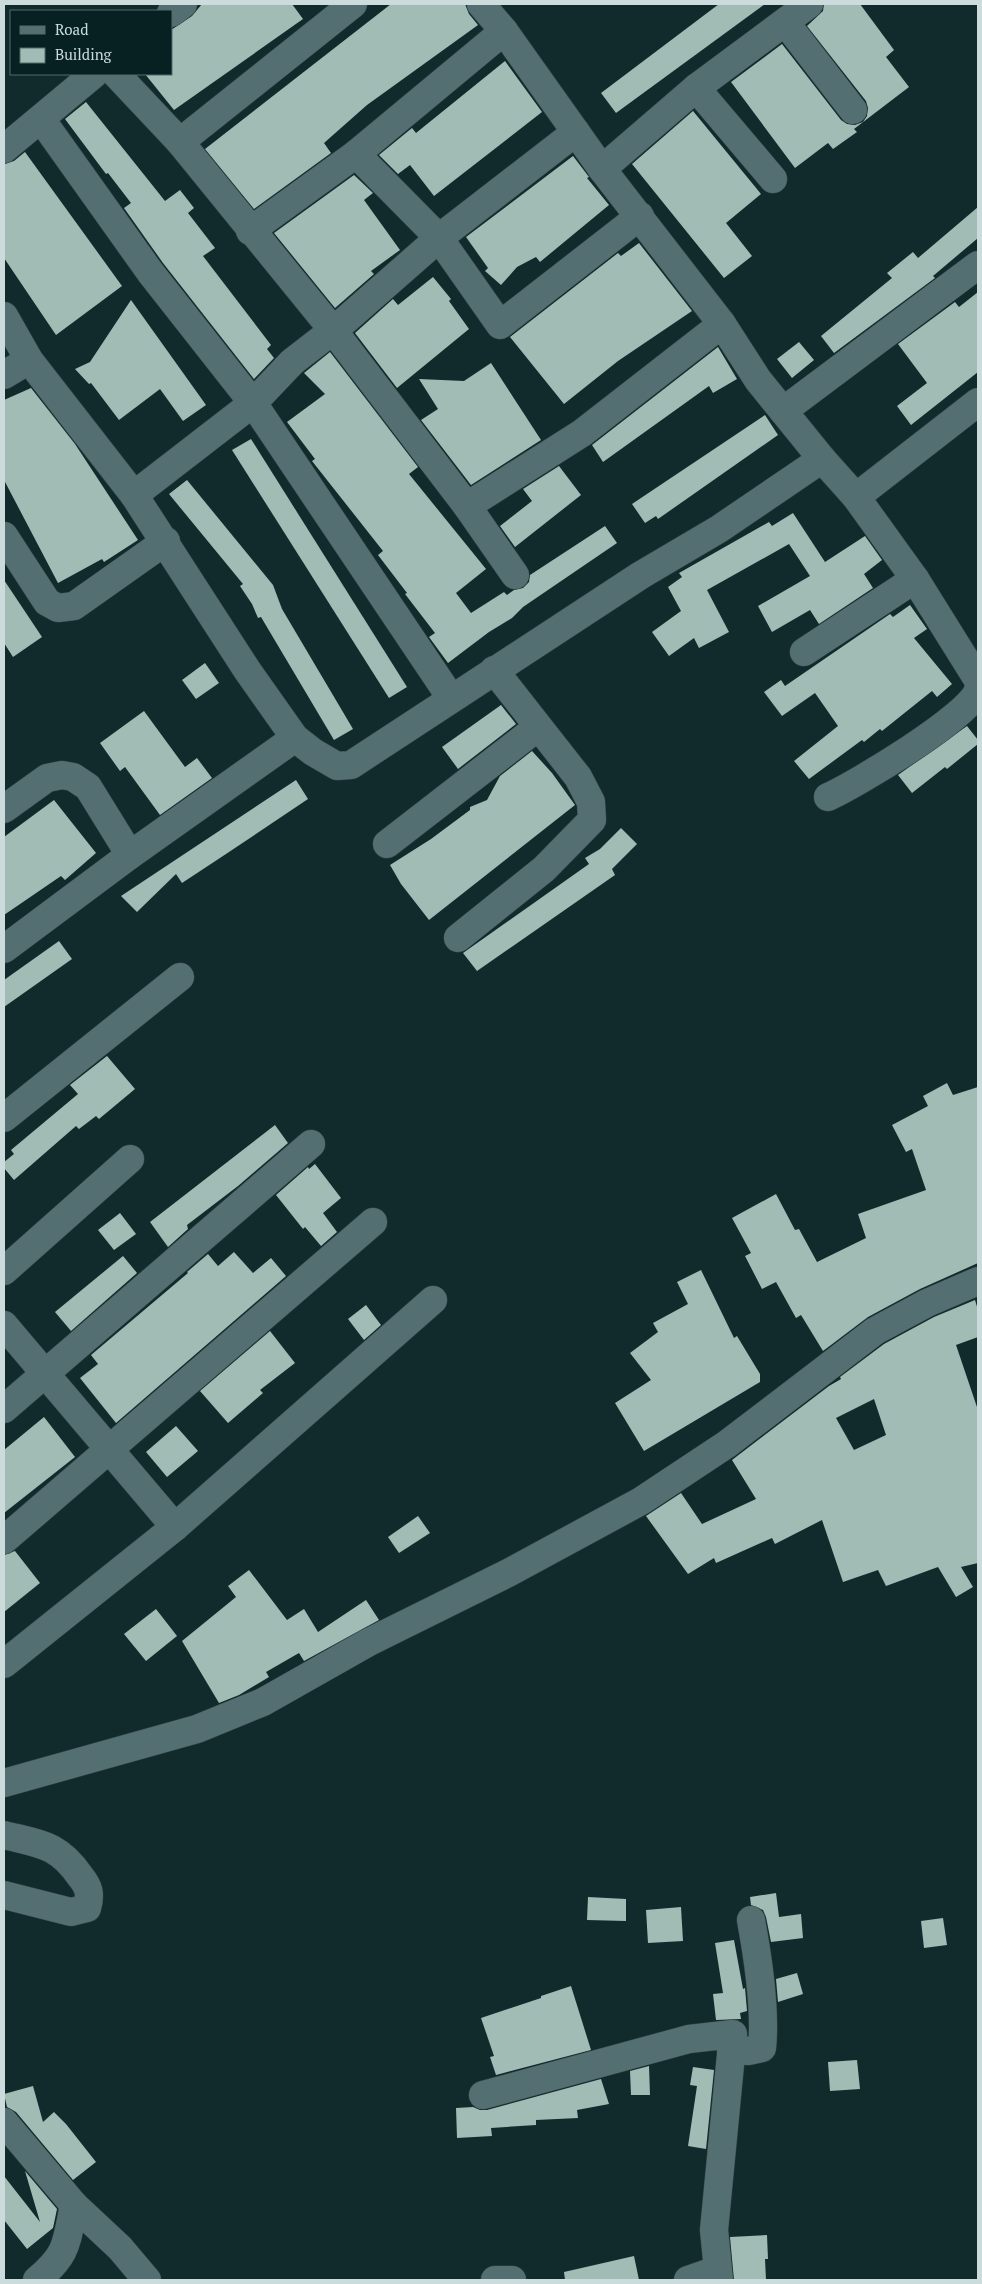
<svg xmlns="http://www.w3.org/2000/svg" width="982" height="2284" font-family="'PT Serif',serif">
  <rect width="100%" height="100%" fill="#112b2d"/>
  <g fill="#a0bcb5" fill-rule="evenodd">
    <path d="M 202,4 L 292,4 L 303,19 L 174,110 L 145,74 L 171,74 L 171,30 L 192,16 Z"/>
    <path d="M 391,4 L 465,4 L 469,14 L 478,25 L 367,105 L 324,143 L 331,153 L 254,209 L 205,149 Z"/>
    <path d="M 719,4 L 765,4 L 616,113 L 601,93 Z"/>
    <path d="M 824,4 L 860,4 L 894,50 L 886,57 L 909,87 L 854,129 L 857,132 L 833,149 L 828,143 L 795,168 L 731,82 L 782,44 L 841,120 L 847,124 L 855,125 L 863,122 L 867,116 L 868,108 L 866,101 L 807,26 L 823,11 Z"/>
    <path d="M 505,61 L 542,112 L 434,196 L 410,165 L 398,174 L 379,155 L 412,128 L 416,133 Z"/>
    <path d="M 86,102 L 165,201 L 180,190 L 194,208 L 188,213 L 215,248 L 203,256 L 271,345 L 267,349 L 274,358 L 254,379 L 163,263 L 124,208 L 131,203 L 108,173 L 106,174 L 65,119 Z"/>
    <path d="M 693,111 L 761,194 L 726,223 L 752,256 L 724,278 L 632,164 Z"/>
    <path d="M 25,152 L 122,286 L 56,335 L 4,258 L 4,164 L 14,161 Z"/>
    <path d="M 573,156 L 589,177 L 587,178 L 609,205 L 540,262 L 536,257 L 517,267 L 501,285 L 485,271 L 488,268 L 466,237 Z"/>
    <path d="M 354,175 L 373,193 L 364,200 L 400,250 L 371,271 L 374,274 L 335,308 L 274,233 Z"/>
    <path d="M 978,207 L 978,238 L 933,276 L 935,278 L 834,353 L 821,336 L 892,278 L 887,273 L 913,252 L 918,258 Z"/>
    <path d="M 639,243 L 692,311 L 618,361 L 564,404 L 510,337 L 618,253 L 621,256 Z"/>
    <path d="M 433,277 L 451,299 L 449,301 L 469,329 L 397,388 L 355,333 L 393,299 L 398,305 Z"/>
    <path d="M 978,292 L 978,372 L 911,425 L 897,406 L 927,383 L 898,344 L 955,302 L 959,307 Z"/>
    <path d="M 131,300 L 206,405 L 183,421 L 160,389 L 119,420 L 91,383 L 89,384 L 75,369 L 90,362 Z"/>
    <path d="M 799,342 L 814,360 L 792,378 L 777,359 Z"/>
    <path d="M 718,347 L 737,379 L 713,393 L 709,386 L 603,462 L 592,445 Z"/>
    <path d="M 330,352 L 418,467 L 409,474 L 486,569 L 456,593 L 471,613 L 504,592 L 507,595 L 514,590 L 523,588 L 529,582 L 530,575 L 605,526 L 617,543 L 523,607 L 512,618 L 489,632 L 448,663 L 429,637 L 435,633 L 405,594 L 407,593 L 378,555 L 383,551 L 312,461 L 315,459 L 287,422 L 325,394 L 304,373 Z"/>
    <path d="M 491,363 L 541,440 L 471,485 L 421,420 L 438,409 L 419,379 L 464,381 Z"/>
    <path d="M 31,388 L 75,444 L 138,540 L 104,562 L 102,559 L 58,583 L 4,480 L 4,400 Z"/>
    <path d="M 765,415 L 778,435 L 658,519 L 656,516 L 645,523 L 632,504 Z"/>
    <path d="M 251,439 L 407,687 L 389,698 L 232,450 Z"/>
    <path d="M 559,466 L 581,495 L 515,547 L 500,526 L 532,501 L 523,489 Z"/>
    <path d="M 187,480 L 273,585 L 282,609 L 353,729 L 334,740 L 261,617 L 258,618 L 252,604 L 240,586 L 243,584 L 169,494 Z"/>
    <path d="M 793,513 L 825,562 L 865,536 L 882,560 L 864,574 L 873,588 L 819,624 L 810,610 L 772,632 L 758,606 L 810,576 L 789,544 L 707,590 L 729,632 L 699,648 L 694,638 L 669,656 L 652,632 L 681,611 L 668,587 L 682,577 L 679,573 L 769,522 L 772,526 Z"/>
    <path d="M 4,580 L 42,637 L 13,657 L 4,643 Z"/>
    <path d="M 910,605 L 927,629 L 914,638 L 952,684 L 937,697 L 932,691 L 882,731 L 880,729 L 864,742 L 862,740 L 809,779 L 794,761 L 838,726 L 815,693 L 782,716 L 764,692 L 781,680 L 785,686 L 890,614 L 893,617 Z"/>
    <path d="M 205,663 L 219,683 L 196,699 L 182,680 Z"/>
    <path d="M 501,705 L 516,724 L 458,769 L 442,747 Z"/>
    <path d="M 144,711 L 185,767 L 197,758 L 212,778 L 160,815 L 125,767 L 120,771 L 100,743 Z"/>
    <path d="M 967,726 L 978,740 L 978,744 L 947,769 L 945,767 L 912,793 L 898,775 Z"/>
    <path d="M 532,751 L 552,773 L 575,805 L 429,920 L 401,884 L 390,865 L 431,839 L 470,810 L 470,807 L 487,800 L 500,776 Z"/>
    <path d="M 296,780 L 308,799 L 226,854 L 182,883 L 176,874 L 137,912 L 121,896 Z"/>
    <path d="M 54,800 L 96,853 L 65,880 L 61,876 L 4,915 L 4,837 Z"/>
    <path d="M 621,828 L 637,844 L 612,869 L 615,875 L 477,971 L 463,953 L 589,864 L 585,858 L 600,849 Z"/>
    <path d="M 59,941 L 72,959 L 4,1007 L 4,980 Z"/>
    <path d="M 107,1056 L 135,1089 L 99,1119 L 96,1116 L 79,1129 L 76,1126 L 14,1180 L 4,1168 L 4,1162 L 14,1154 L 11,1150 L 78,1094 L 70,1085 Z"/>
    <path d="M 947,1083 L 953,1095 L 978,1087 L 978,1263 L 920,1289 L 868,1317 L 823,1351 L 801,1315 L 796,1318 L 776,1282 L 762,1289 L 745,1256 L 751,1253 L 732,1218 L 776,1194 L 795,1230 L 799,1229 L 817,1262 L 866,1238 L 858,1214 L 926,1190 L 912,1149 L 906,1152 L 892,1125 L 928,1106 L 923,1096 Z"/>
    <path d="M 275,1125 L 288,1143 L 238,1186 L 187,1225 L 188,1229 L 168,1247 L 150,1222 Z"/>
    <path d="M 315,1164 L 341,1198 L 323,1213 L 337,1232 L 321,1246 L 305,1227 L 303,1229 L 276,1195 L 308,1167 L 309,1169 Z"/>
    <path d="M 120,1213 L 136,1234 L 114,1250 L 98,1230 Z"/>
    <path d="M 234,1252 L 253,1273 L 271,1258 L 286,1276 L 116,1423 L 80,1378 L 98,1364 L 91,1355 L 188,1273 L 187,1272 L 208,1254 L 218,1266 Z"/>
    <path d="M 123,1256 L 137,1273 L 71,1331 L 55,1312 Z"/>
    <path d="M 701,1270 L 734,1338 L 737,1336 L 760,1374 L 760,1382 L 644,1451 L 615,1403 L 651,1380 L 630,1353 L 658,1332 L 653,1323 L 688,1304 L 677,1282 Z"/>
    <path d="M 975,1300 L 978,1310 L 978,1337 L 956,1345 L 978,1410 L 978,1563 L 961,1567 L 973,1587 L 956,1597 L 938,1567 L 886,1586 L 878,1570 L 843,1582 L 822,1520 L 775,1544 L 772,1538 L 716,1563 L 714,1558 L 688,1574 L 646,1516 L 681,1493 L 702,1524 L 756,1499 L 732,1460 L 829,1386 L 841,1379 L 840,1377 L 884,1344 L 934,1317 ZM 874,1399 L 886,1435 L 854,1450 L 836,1418 Z"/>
    <path d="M 366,1305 L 381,1325 L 364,1340 L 348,1319 Z"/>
    <path d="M 270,1331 L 295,1363 L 260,1390 L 263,1393 L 228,1423 L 200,1391 Z"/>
    <path d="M 44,1417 L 75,1457 L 4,1513 L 4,1450 Z"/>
    <path d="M 176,1426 L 198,1451 L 167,1477 L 146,1452 Z"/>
    <path d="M 418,1516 L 430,1533 L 399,1553 L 388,1537 Z"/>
    <path d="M 15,1551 L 40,1583 L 4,1612 L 4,1555 Z"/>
    <path d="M 249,1570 L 287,1620 L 304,1609 L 318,1632 L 366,1600 L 379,1620 L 304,1661 L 299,1653 L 266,1672 L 269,1677 L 239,1695 L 219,1703 L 182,1641 L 236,1597 L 228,1586 Z"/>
    <path d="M 156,1609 L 177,1636 L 146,1661 L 124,1634 Z"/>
    <path d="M 776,1893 L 779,1917 L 801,1914 L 803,1938 L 771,1942 L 766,1917 L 763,1910 L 751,1905 L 750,1897 Z"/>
    <path d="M 588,1897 L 626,1899 L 626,1921 L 587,1920 Z"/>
    <path d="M 681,1907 L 683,1941 L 648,1943 L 646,1910 Z"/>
    <path d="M 943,1918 L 947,1945 L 924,1948 L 921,1921 Z"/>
    <path d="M 734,1940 L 743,1989 L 745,1988 L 747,2011 L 740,2013 L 741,2019 L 716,2020 L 713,1994 L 723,1993 L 715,1943 Z"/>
    <path d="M 797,1973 L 803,1994 L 778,2002 L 776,1979 Z"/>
    <path d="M 571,1986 L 591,2050 L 496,2075 L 490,2057 L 494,2056 L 481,2018 L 541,1998 L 541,1996 Z"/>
    <path d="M 857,2060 L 860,2089 L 830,2091 L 828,2062 Z"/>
    <path d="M 649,2066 L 650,2095 L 631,2095 L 630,2071 Z"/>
    <path d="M 693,2067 L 714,2070 L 706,2149 L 688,2146 L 697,2086 L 690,2085 Z"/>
    <path d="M 601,2079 L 609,2104 L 577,2110 L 578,2118 L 536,2120 L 536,2125 L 491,2128 L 492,2136 L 457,2138 L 456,2108 L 473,2107 L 480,2110 L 487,2110 Z"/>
    <path d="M 33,2086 L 43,2122 L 54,2112 L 66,2124 L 96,2162 L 73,2180 L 16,2112 L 7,2107 L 4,2094 Z"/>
    <path d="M 25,2171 L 57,2209 L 53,2228 L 27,2249 L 4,2220 L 4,2176 L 40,2222 Z"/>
    <path d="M 767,2235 L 768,2259 L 765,2259 L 766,2280 L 734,2280 L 730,2237 Z"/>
    <path d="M 634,2256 L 639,2280 L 565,2280 L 564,2272 Z"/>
  </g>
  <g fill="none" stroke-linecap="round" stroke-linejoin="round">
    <g stroke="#354749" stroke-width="29">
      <g id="street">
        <path d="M 481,4 L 504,31 L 602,169 L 722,324 L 758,380 L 822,459 L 856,497 L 915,579 L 978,680"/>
        <path d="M 171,13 L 183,4"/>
        <path d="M 785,22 L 853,110"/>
        <path d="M 116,74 L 180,142 L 332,329 L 467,506 L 515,575"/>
        <path d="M 696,88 L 773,179"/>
        <path d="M 41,119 L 150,272 L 253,403 L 451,698"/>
        <path d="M 180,142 L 353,4"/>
        <path d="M 4,149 L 94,74"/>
        <path d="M 356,154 L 439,238 L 500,325 L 640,216"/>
        <path d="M 602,169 L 696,88 L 809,4"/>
        <path d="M 250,231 L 356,154 L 504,31"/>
        <path d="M 4,316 L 29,360 L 134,495 L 247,670 L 295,738 L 313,752 L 337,766 L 351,765 L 641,575 L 719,529 L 822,459"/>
        <path d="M 4,375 L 29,360"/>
        <path d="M 783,411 L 978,265"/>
        <path d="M 134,495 L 253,403 L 292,362 L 341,324 L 439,238 L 576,132"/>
        <path d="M 856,497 L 978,402"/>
        <path d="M 467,506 L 582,433 L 722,324"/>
        <path d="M 4,536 L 47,602 L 58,608 L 74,606 L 166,541"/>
        <path d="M 804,652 L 915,579"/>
        <path d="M 828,797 C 855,785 972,715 978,690"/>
        <path d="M 4,809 L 47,778 L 62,775 L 73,777 L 88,787 L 130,855 L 295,738"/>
        <path d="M 387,844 L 538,727"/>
        <path d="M 458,938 L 544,869 L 592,820 L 591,802 L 578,777 L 494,670"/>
        <path d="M 4,949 L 130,855"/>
        <path d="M 4,1118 L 180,977"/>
        <path d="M 4,1271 L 130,1159"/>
        <path d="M 4,1325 L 175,1527"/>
        <path d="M 4,1409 L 311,1144"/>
        <path d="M 4,1540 L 373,1222"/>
        <path d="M 4,1664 L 175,1527 L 433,1300"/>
        <path d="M 4,1783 L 197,1729 L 263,1702 L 369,1642 L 510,1572 L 641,1501 L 727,1444 L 875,1331 L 927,1303 L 978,1281"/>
        <path d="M 4,1835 C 40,1844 58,1844 80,1876 C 89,1887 91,1894 87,1908 L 71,1912 L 4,1895"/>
        <path d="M 731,2050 L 748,2051 L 762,2048 C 766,2009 758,1958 751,1920"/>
        <path d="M 483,2095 L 689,2039 L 733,2034 L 714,2230 L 719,2280"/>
        <path d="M 4,2122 L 74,2205 L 120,2248 L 147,2280"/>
        <path d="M 37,2280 C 68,2254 66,2244 74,2205"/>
        <path d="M 495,2280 L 512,2280"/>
        <path d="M 688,2280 L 717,2270"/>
      </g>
    </g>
    <use href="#street" stroke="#546f71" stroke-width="28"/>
  </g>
  <rect width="982" height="2284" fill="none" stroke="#ccdbdc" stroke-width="10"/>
  <rect x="10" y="10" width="162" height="65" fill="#072123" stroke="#566b6d"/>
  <rect x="20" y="26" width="25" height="8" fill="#546f71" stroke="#566b6d"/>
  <text x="55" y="35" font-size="15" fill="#ccdbdc">Road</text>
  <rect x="20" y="48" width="25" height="15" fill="#a0bcb5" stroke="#566b6d"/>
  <text x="55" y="60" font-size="15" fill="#ccdbdc">Building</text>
</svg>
